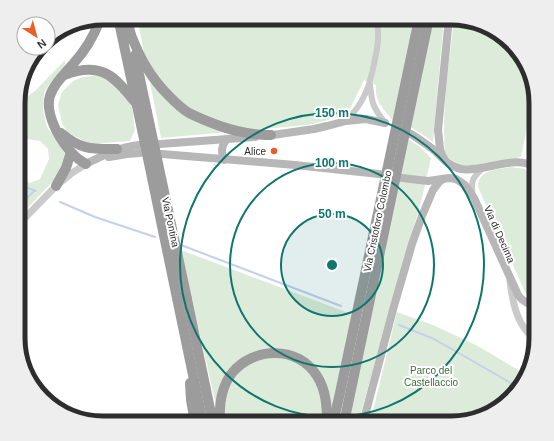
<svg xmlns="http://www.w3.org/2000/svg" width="554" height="441" font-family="Arial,sans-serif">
  <rect width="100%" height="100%" fill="#fff"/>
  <g fill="#ddecda">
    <path d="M 444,18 L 433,142 L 422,134 L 412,128 L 391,119 L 379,103 L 376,94 L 376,85 L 364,80 L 352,105 L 343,116 L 308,125 L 161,138 L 138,22 Z"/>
    <path d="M 454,18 L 456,18 L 507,39 L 529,70 L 534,93 L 521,157 C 509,159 467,168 458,165 C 454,163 448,158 446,154 C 443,148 445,138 444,130 C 444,93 450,55 454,18 Z"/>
    <path d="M 65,60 L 65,67 L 50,83 L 44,93 L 43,111 L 47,127 L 67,154 L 63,166 L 56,178 L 18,218 L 19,180 L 30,183 L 40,179 L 49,159 L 48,149 L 40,141 L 19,138 L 19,102 L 35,91 Z"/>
    <path d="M 100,75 L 122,90 L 132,107 L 135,130 L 130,141 L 90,144 L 67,132 L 62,123 L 58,105 L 62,92 L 73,81 L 83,77 Z"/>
    <path d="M 400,134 L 420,147 L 431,158 L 422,198 L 358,423 L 220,423 L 181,250 L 362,318 Z"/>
    <path d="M 510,167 L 525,169 L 536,178 L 536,301 L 531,299 L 525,292 L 478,187 C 478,169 497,170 510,167 Z"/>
    <path d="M 397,312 L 433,325 L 478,346 L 523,373 L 515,394 L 484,416 L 451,423 L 370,423 Z"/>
  </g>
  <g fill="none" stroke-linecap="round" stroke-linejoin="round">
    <g stroke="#c5d0ed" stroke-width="2">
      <path d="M 19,185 L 36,191"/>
      <path d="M 60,202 L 95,217 L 155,237"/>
      <path d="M 19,206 L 34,191"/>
      <path d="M 181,245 L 341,306"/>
      <path d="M 399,325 L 434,339 L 518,387"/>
    </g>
    <g stroke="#cacaca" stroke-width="6">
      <path d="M 370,85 C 372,104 373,107 385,123"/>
      <path d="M 346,121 C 365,102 370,85 375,59 C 378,45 380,33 376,19"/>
      <path d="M 473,196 C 470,181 473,177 483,168"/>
    </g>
    <g stroke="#cacaca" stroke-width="7">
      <path d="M 18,225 L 56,186 L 72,173 L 86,164"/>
      <path d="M 510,281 C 512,297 515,316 525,329 C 528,334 532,337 536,341"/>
      <path d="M 534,338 C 530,328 528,318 536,309"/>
    </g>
    <g stroke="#b7b7b7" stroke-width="8">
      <path d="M 411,134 C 419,139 426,144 434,150 C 442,157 449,167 461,169 C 483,173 517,153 536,168"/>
      <path d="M 266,136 L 314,129 L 327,126 L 346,121 L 366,119 L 385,123"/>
      <path d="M 160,144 L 255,137"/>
      <path d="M 162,154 L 295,165 L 379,174"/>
      <path d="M 109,157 L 127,154 L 140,153"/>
      <path d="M 224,160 C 221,151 221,146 227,139"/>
      <path d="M 445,160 L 442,155 L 440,149 L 438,130 L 449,18"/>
      <path d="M 86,164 C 103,155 120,147 139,145"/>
      <path d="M 402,178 L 428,181 L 449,178 L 456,179 L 465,185 L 474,198 L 518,295 C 523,302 528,305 536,305"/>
      <path d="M 363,423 L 394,306 L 412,244 L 422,216 L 433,190 L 439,182 L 443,179"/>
    </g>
    <g stroke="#9c9c9c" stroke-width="10">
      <path d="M 119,22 L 140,120"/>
      <path d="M 128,22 L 132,40"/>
      <path d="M 131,35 C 141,60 150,77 170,97 C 176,103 182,109 189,113 C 199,118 209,122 220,126 C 237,132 253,135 271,135"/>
      <path d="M 135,55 L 147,112"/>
      <path d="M 64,75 C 100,61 114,75 135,102"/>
      <path d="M 61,133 C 81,150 92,149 117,149"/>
      <path d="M 86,164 C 73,157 64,145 57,132 C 40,98 51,89 73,64 C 84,52 93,38 99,22"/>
      <path d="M 56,186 L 66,168 L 71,152"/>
      <path d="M 177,298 L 203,423"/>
      <path d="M 187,299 L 213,423"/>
      <path d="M 190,383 L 191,400 L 195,423"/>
      <path d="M 220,423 C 219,406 221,387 232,373 C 253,347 298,345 317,376 C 326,390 327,406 327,423"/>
      <path d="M 333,423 L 340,393 L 419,19"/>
      <path d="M 344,423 L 429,18"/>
    </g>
    <g stroke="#9c9c9c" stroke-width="10">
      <path d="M 147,112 L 187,299"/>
      <path d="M 140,120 L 177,298"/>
    </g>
  </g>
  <circle cx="332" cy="265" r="51" fill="#0f766e" fill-opacity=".12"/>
  <g fill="none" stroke="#0f766e" stroke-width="2">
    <circle cx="332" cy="265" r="51"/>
    <circle cx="332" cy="265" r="102"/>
    <circle cx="332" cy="265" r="152"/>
  </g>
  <circle fill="#ed5e27" stroke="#fff" stroke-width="1.5" cx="274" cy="151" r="4"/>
  <g text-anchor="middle" stroke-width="4" stroke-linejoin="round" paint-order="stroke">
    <g font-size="10" fill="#2d2d2d" stroke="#fff" text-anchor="end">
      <text x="266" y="155">Alice</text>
    </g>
    <g font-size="10" fill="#2d2d2d" stroke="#fff">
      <text transform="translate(377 221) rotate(-78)" y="4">Via Cristoforo Colombo</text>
      <text transform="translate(171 222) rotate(78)" y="4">Via Pontina</text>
      <text transform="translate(500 234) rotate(66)" y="4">Via di Decima</text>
    </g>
    <g font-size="10" fill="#3f6b39" stroke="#fff">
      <text x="431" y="374">Parco del<tspan x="431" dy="12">Castellaccio</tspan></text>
    </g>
  </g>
  <path d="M0 0H554V441H0ZM103 25H451A78 78 0 0 1 529 103V338A78 78 0 0 1 451 416H103A78 78 0 0 1 25 338V103A78 78 0 0 1 103 25Z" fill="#eee" fill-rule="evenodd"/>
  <path fill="none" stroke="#2d2d2d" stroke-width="5" d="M103 25H451A78 78 0 0 1 529 103V338A78 78 0 0 1 451 416H103A78 78 0 0 1 25 338V103A78 78 0 0 1 103 25Z"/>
  <circle cx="332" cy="265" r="6" fill="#0f766e" stroke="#fff" stroke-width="2"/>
  <g font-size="12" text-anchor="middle" font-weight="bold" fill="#0f766e" stroke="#fff" stroke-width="4" stroke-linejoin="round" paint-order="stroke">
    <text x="332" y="117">150 m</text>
    <text x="332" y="167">100 m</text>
    <text x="332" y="218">50 m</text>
  </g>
  <g transform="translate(36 36) rotate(144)"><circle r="19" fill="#ffffff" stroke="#ababab"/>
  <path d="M0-3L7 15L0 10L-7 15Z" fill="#ed5e27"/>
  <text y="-6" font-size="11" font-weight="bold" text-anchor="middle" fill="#2d2d2d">N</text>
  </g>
</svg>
